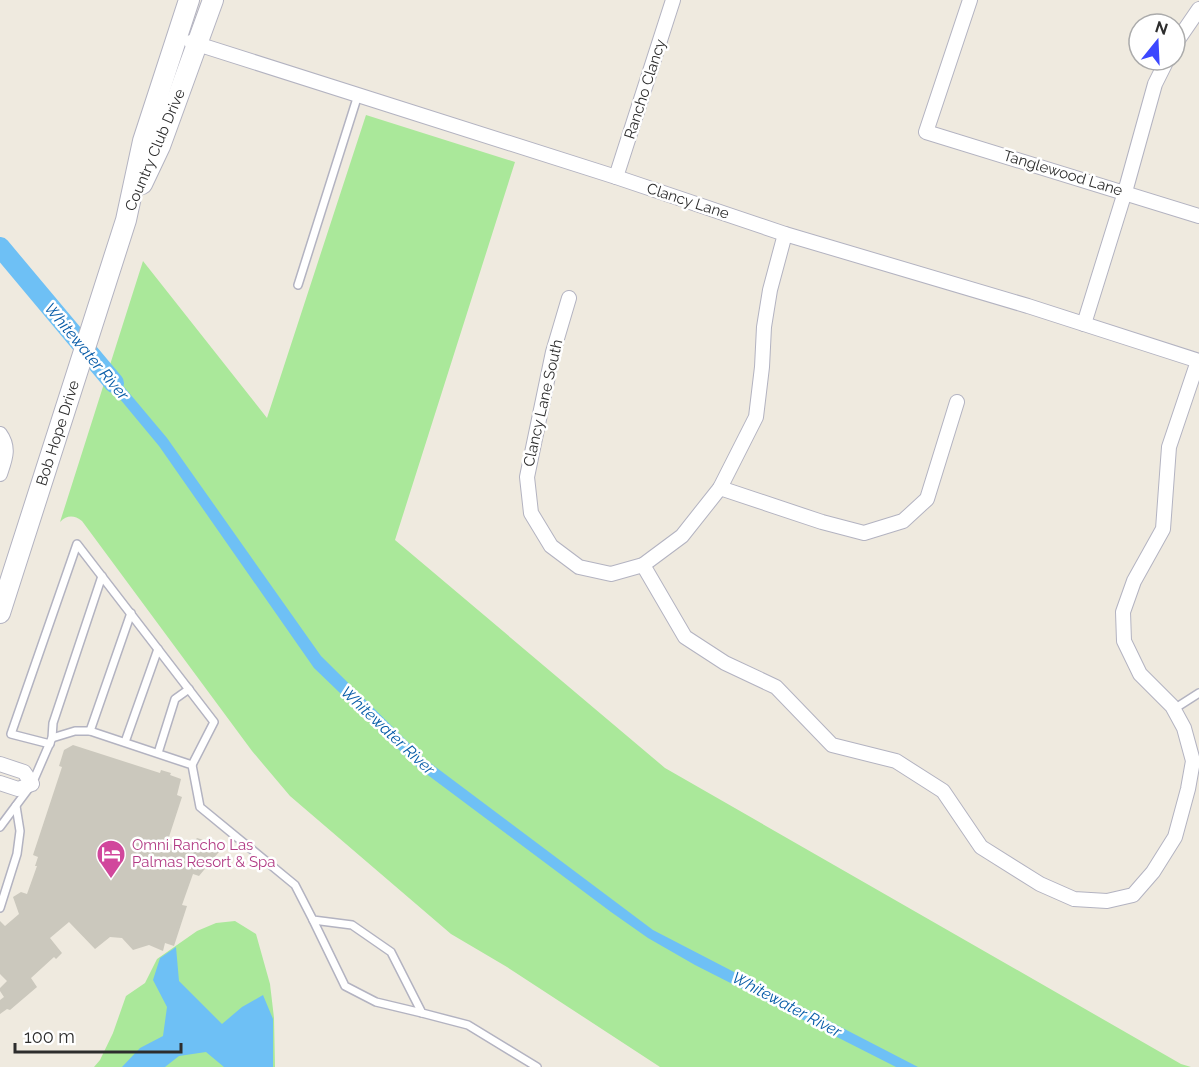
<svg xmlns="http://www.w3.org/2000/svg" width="1199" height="1067" font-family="Raleway,sans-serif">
  <rect width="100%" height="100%" fill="#efeadf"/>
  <g fill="#aae89a">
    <path d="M 366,115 L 515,162 L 395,540 L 665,768 L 1181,1064 L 1191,1067 L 660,1067 L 507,967 L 451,934 L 290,796 L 252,751 L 82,521 C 74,515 67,515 60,522 L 143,261 L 267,418 Z"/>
    <path d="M 235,921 L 256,934 L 270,984 L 274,1018 L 275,1067 L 94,1067 L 100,1060 L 113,1033 L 126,996 L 145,983 L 157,959 L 197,931 L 216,923 Z"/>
  </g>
  <g fill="#6ec0f5">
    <path d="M 99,357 L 167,438 L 321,656 L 425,759 L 653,930 L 918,1067 L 896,1067 L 695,965 L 648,938 L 611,912 L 417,767 L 314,668 L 159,446 L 95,369 Z"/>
    <path d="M 176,947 L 179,981 L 222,1024 L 242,1007 L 263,995 L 273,1019 L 273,1067 L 224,1067 L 206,1052 L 179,1056 L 165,1067 L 122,1067 L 140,1048 L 163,1036 L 167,1007 L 153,980 L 160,958 Z"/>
  </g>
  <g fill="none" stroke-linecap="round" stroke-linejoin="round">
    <path stroke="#6ec0f5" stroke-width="20" d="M 0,247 L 114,383"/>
  </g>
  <path fill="#cbc8bd" d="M 73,745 L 160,773 L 161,770 L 171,773 L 170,775 L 181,779 L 177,795 L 182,797 L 167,843 L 187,850 L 197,838 L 213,843 L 216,841 L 223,847 L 199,876 L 193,874 L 182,905 L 187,906 L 174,946 L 165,943 L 163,951 L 149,945 L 133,950 L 122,938 L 110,937 L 95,949 L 69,922 L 50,938 L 62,953 L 56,959 L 54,957 L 31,978 L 37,987 L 10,1010 L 7,1009 L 0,1014 L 0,1000 L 4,997 L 0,991 L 0,988 L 7,981 L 0,974 L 0,921 L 5,926 L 19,914 L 13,897 L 21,892 L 27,894 L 37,866 L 35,866 L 38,857 L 33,855 L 62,767 L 59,766 L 64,750 Z"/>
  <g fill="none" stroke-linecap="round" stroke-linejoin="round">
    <g stroke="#b3b3c1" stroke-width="10">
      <g id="service">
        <path d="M 298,285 L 358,95"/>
        <path d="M 1174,709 L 1199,693"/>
        <path d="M 90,731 L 131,613"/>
        <path d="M 52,738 L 53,723 L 102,576"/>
        <path d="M 125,742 L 158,649"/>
        <path d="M 50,744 L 11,734 L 77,544 L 214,722 L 192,765"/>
        <path d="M 158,753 L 175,699 L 189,689"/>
        <path d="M 0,827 L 32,784 L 52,738 L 75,731 L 90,731 L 192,765 L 200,807 L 295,885 L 313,920 L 352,925 L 391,952 L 422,1013 L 468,1025 L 537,1067"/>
        <path d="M 0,908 L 17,854 L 20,831 L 16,806"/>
        <path d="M 313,920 L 345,986 L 376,1002 L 422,1013"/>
      </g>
    </g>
    <g stroke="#b3b3c1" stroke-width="16">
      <g id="minor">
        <path d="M 970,0 L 926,132 L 1199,216"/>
        <path d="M 191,42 L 616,177 L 785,234 L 1028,306 L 1199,361"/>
        <path d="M 1175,44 L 1199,9"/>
        <path d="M 616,177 L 673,0"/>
        <path d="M 569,298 L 553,352 L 527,477 L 531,513 L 551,546 L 579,567 L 611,574 L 643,565 L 682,536 L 720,488 L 756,417 L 762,367 L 764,327 L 770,290 L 785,234"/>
        <path d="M 1084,324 L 1125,192 L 1155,84 L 1167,60"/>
        <path d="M 0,434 C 10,448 5,459 0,474"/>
        <path d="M 720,488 L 822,522 L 864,533 L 903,521 L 927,499 L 957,402"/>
        <path d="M 643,565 L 685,637 L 725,663 L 776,687 L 832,745 L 896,761 L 943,791 L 981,847 L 1040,884 L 1074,899 L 1107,901 L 1133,895 L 1153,872 L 1175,837 L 1188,789 L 1193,761 L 1184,728 L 1172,706 L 1140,674 L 1124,641 L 1123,612 L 1134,581 L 1163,529 L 1169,447 L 1198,361"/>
        <path d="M 0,764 L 24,772 L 32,784 L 18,789 L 0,783"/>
      </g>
    </g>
    <g stroke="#b3b3c1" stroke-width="22">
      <g id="secondary">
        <path d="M 142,184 L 160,146 L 213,0"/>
        <path id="s1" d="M 0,613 L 126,220 L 143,141 L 189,0"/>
      </g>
    </g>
    <use href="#service" stroke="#fff" stroke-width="7"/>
    <use href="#minor" stroke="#fff" stroke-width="14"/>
    <use href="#secondary" stroke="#fff" stroke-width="20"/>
  </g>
  <defs>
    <g id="hotel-pin" transform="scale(1.5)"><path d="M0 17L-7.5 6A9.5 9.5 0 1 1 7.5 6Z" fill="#d1479c" stroke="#fff"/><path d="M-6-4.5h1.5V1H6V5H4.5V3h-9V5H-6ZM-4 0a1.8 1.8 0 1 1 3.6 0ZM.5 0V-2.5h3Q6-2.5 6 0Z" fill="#fff"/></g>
  </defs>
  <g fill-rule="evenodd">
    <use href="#hotel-pin" x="111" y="854"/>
  </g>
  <g text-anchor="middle" stroke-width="5" stroke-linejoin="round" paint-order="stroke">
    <g font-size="15" fill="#2d2d2d" stroke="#fff">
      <text transform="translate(645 89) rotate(-72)" y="5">Rancho Clancy</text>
      <text transform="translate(155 150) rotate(-67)" y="5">Country Club Drive</text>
      <text transform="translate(1063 173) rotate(17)" y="5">Tanglewood Lane</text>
      <text transform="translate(688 201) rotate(18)" y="5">Clancy Lane</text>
      <text transform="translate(543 403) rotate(-77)" y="5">Clancy Lane South</text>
      <text dy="5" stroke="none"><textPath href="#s1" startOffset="189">Bob Hope Drive</textPath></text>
    </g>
    <g font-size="15" fill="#b23c85" stroke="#fff" text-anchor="start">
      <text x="132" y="850">Omni Rancho Las<tspan x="132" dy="17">Palmas Resort &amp; Spa</tspan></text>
    </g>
    <g font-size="16" font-style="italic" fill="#075ca8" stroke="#fff">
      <text transform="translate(87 351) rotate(50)" y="6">Whitewater River</text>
      <text transform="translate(388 730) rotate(43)" y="6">Whitewater River</text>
      <text transform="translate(787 1004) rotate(28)" y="6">Whitewater River</text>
    </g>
  </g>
  <g transform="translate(1157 42) rotate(18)"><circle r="28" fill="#ffffff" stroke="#ababab" stroke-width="1.5"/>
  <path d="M0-4.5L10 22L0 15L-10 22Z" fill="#3c48ff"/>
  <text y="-9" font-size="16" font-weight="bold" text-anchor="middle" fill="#2d2d2d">N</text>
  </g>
  <path d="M15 1043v9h166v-9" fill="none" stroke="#2d2d2d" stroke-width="3"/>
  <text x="24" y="1043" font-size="18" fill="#2d2d2d" stroke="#ffffff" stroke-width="4.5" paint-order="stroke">100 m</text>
</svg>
